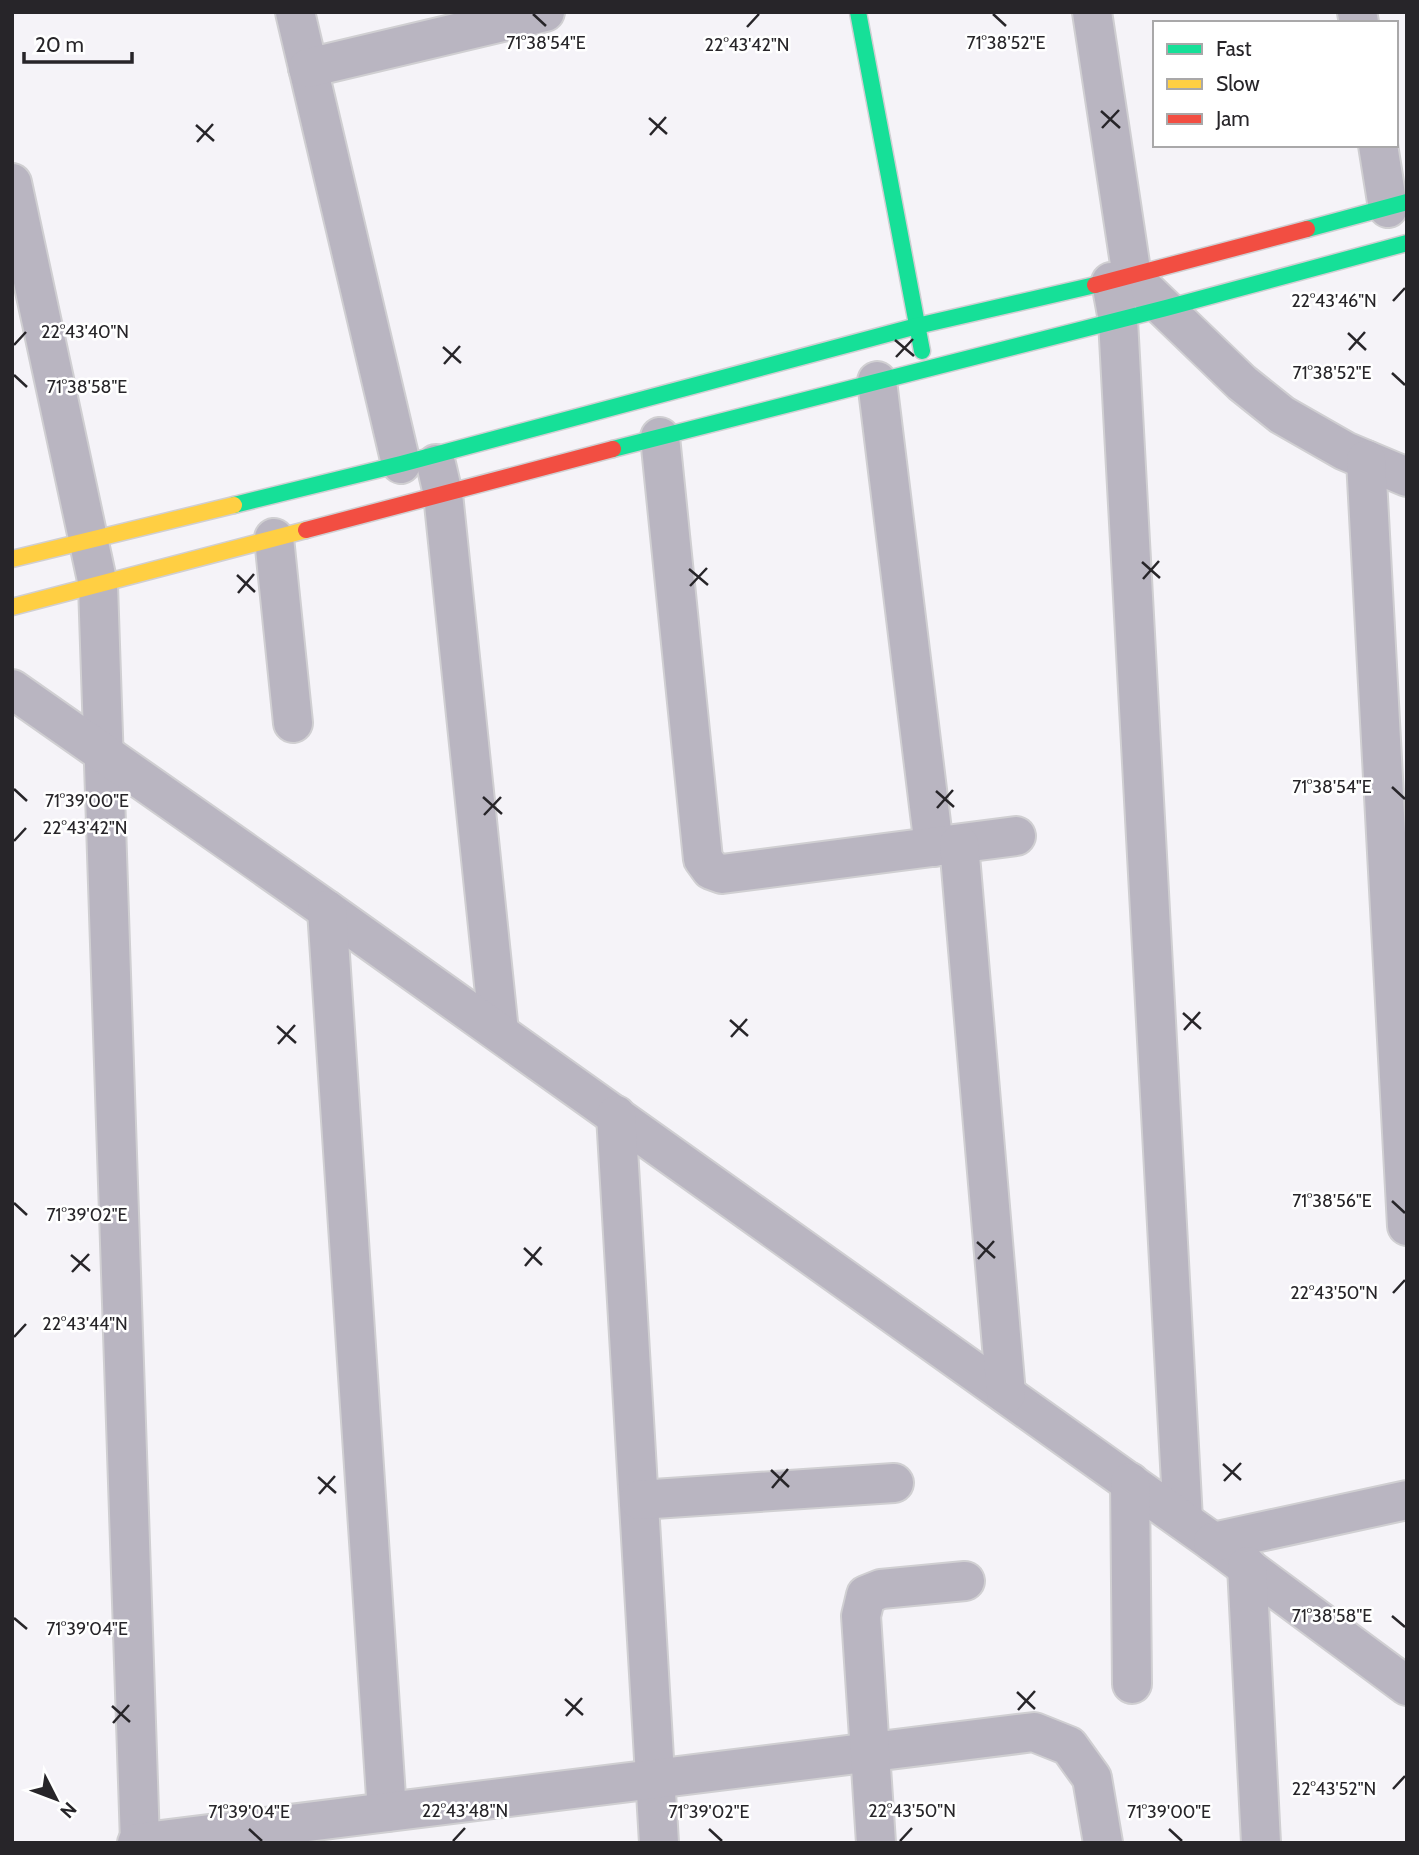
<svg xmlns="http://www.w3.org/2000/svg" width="1419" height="1855" font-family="Cabin,sans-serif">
  <rect width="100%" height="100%" fill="#f5f3f8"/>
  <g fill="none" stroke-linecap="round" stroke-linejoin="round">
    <g stroke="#d0cfd2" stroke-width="42">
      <g id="street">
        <path d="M 295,12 L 401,464"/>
        <path d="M 1092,12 L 1132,277 L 1242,383 L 1282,415 L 1345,451 L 1407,477"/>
        <path d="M 1357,12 L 1359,23"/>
        <path d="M 308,68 L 545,12"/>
        <path d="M 1378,145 L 1388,208"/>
        <path d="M 12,183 L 98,585 L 140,1842"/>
        <path d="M 1111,282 L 1118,320 L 1183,1520"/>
        <path d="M 877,381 L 934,847"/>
        <path d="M 660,437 L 703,859 L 711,870 L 722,874 L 1016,836"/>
        <path d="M 1366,460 L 1407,1226"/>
        <path d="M 436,464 L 443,494 L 499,1032"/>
        <path d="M 274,538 L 293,723"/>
        <path d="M 12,689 L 327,910 L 1213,1542 L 1407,1686"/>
        <path d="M 959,844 L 1006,1394"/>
        <path d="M 327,910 L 387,1812"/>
        <path d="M 616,1115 L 659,1843"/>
        <path d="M 1130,1482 L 1132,1684"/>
        <path d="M 639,1500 L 894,1483"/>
        <path d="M 1213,1542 L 1407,1500"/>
        <path d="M 1247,1566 L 1261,1843"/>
        <path d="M 137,1843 L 1034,1732 L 1069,1746 L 1092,1778 L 1103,1843"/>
        <path d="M 876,1843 L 861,1616 L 866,1595 L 881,1589 L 965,1581"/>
      </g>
    </g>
    <g stroke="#d0cfd2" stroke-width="19">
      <g id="fast">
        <path d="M 858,12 L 922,351"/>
        <path d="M 1307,229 L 1407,202"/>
        <path d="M 613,449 L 1166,308 L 1407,243"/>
        <path d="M 234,505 L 401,464 L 917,326 L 1095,285"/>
      </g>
    </g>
    <g stroke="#d0cfd2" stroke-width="19">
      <g id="slow">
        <path d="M 12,559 L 234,505"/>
        <path d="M 12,607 L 306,530"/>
      </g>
    </g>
    <g stroke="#d0cfd2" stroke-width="19">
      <g id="jam">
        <path d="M 1095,285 L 1307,229"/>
        <path d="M 306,530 L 613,449"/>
      </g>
    </g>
    <use href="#street" stroke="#b9b5c1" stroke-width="38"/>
    <use href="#fast" stroke="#16e098" stroke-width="16"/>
    <use href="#slow" stroke="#ffcf43" stroke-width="16"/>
    <use href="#jam" stroke="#f24e42" stroke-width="16"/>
  </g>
  <path fill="none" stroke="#272529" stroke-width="2.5" d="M 533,14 L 546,26M 993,14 L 1006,26M 747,27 L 759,14M 1101,111 L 1120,128M 649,118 L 667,134M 196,125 L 214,141M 1102,128 L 1119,110M 650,135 L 666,117M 197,142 L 213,124M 1393,301 L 1405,288M 1348,333 L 1366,350M 895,340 L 914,356M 14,345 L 26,332M 443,347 L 461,363M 1349,350 L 1365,332M 896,357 L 913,339M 444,364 L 460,346M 1392,373 L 1405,385M 14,375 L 27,387M 1142,562 L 1160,578M 689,569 L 708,585M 237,575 L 255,592M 1143,579 L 1159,561M 690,586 L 707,568M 238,593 L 254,574M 1392,787 L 1405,799M 14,789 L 27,801M 936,791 L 954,807M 483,797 L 502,814M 937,808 L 953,790M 484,815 L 501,797M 14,841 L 26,828M 1183,1013 L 1201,1029M 730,1020 L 748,1036M 277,1026 L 296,1043M 1184,1030 L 1200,1012M 731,1037 L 747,1019M 278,1044 L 295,1025M 1392,1201 L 1405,1213M 14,1203 L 27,1215M 977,1242 L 995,1258M 524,1248 L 542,1265M 71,1255 L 90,1271M 978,1259 L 994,1241M 525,1266 L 541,1247M 72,1272 L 89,1254M 1393,1293 L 1405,1280M 14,1337 L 26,1324M 1223,1464 L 1241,1480M 771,1470 L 789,1487M 318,1477 L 336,1493M 1224,1481 L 1241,1463M 772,1488 L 788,1469M 319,1494 L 335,1476M 1392,1616 L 1405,1627M 14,1618 L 27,1629M 1017,1692 L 1035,1709M 565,1699 L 583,1715M 112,1706 L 130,1722M 1018,1710 L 1035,1691M 566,1716 L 582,1698M 113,1723 L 129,1705M 1393,1789 L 1405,1776M 249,1829 L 262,1841M 709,1829 L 722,1841M 1169,1829 L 1182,1841M 453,1841 L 465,1828M 900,1841 L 912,1828"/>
  <g font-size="18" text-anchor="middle" fill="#272529" stroke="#fff" stroke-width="5" stroke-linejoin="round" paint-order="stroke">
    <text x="546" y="49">71°38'54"E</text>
    <text x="1006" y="49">71°38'52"E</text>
    <text x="747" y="51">22°43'42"N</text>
    <text x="1334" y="307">22°43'46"N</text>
    <text x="85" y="338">22°43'40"N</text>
    <text x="1332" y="379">71°38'52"E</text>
    <text x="87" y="393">71°38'58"E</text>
    <text x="1332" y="793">71°38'54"E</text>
    <text x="87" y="807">71°39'00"E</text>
    <text x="85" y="834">22°43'42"N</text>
    <text x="1332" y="1207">71°38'56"E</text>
    <text x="87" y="1221">71°39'02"E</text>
    <text x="1334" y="1299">22°43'50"N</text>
    <text x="85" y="1330">22°43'44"N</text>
    <text x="1332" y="1622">71°38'58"E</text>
    <text x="87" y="1635">71°39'04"E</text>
    <text x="1334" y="1795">22°43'52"N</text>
    <text x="465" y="1817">22°43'48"N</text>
    <text x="912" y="1817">22°43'50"N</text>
    <text x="249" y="1818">71°39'04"E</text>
    <text x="709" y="1818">71°39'02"E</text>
    <text x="1169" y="1818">71°39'00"E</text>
  </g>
  <rect width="1419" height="1855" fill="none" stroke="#272529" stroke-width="28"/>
  <rect x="1153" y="21" width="245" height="126" fill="#ffffff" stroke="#a9a8a9" stroke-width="2"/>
  <rect x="1167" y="44" width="35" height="10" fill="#16e098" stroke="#a9a8a9" stroke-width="2"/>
  <text x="1216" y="56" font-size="21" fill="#272529">Fast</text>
  <rect x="1167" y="79" width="35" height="10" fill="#ffcf43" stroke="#a9a8a9" stroke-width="2"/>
  <text x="1216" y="91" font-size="21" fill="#272529">Slow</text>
  <rect x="1167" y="114" width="35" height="10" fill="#f24e42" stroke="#a9a8a9" stroke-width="2"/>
  <text x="1216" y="126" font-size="21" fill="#272529">Jam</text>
  <g transform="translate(56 1799) rotate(132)" stroke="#ffffff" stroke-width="5" paint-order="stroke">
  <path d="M0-5L12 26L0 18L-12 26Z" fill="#272529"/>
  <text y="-10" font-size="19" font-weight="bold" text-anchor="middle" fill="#272529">N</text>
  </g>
  <path d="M24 52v10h108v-10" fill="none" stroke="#272529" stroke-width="3.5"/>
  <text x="35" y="52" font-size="21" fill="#272529" stroke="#ffffff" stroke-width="5" paint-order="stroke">20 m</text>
</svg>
